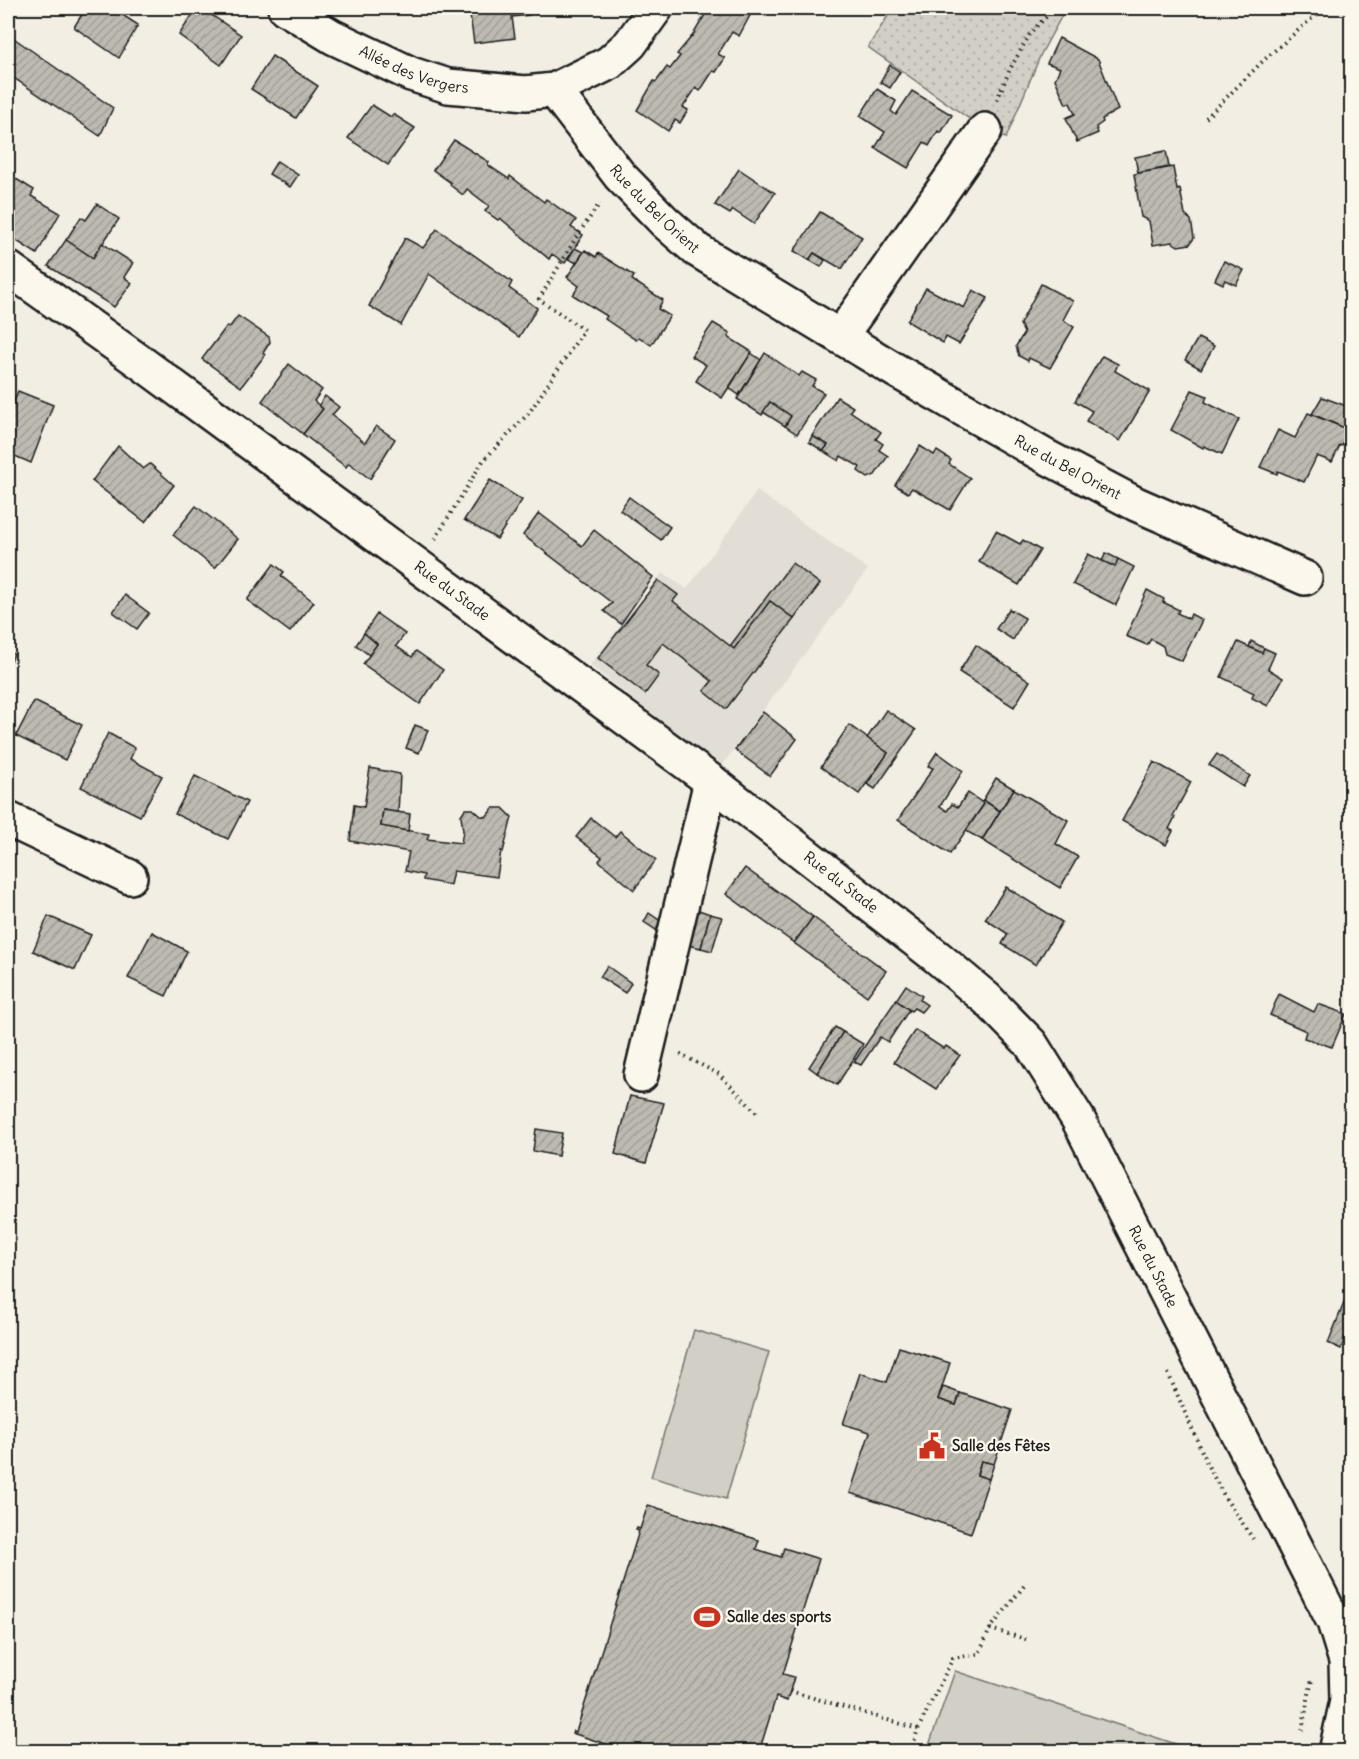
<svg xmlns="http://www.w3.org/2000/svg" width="1359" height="1759" font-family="Delius,sans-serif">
  <defs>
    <pattern id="garden-dots" width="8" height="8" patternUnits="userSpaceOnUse" patternTransform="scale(1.5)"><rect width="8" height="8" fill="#d2cfc6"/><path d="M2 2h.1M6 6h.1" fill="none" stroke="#b4b1aa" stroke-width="1.8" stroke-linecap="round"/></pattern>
    <pattern id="building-hatch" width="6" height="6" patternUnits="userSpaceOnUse" patternTransform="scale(1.5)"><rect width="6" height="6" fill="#bdbab1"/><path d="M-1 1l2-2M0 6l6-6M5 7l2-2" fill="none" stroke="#a29f98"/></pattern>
  </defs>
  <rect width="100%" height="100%" fill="#f2eee4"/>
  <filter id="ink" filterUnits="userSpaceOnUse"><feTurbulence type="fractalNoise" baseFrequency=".0167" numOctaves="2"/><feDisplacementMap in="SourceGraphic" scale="12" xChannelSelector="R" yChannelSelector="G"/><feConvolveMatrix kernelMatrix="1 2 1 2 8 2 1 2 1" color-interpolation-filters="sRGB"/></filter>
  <g filter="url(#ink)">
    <path fill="#e2ded5" d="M 757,491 L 868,569 L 720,768 L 590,665 L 662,573 L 687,589 Z"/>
    <g fill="#d2cfc6" stroke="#777671" stroke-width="1.5">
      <path d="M 694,1330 L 769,1352 L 726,1499 L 651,1477 Z"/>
      <path d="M 955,1671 L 1197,1751 L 927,1751 Z"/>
    </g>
    <path fill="url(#garden-dots)" stroke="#777671" stroke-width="1.5" d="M 893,8 L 1066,8 L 1041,54 L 1006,138 L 985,130 L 868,47 Z"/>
    <g fill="url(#building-hatch)" stroke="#1c1c1c" stroke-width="1.5">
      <path d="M 86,8 L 112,8 L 138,25 L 119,58 L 74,27 Z"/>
      <path d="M 197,8 L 201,8 L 241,35 L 221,65 L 179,35 Z"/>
      <path d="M 469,8 L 528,8 L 529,15 L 512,17 L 515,38 L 474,43 Z"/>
      <path d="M 709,8 L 754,8 L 739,36 L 732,32 L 718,54 L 725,58 L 716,72 L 713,71 L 700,91 L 696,88 L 683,107 L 688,110 L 680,123 L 675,120 L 668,131 L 637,110 L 654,81 L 656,82 L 667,67 L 670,69 L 680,56 L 677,54 L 693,35 Z"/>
      <path d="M 8,34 L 113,108 L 100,136 L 8,74 Z"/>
      <path d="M 1059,38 L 1098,59 L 1118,110 L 1102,119 L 1103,122 L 1096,127 L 1098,133 L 1077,142 L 1066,118 L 1075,114 L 1070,103 L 1066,104 L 1055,79 L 1060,68 L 1047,63 Z"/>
      <path d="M 272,56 L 318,86 L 296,118 L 251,89 Z"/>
      <path d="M 890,65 L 900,72 L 890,88 L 880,82 Z"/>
      <path d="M 877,89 L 896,101 L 891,111 L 896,115 L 912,91 L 952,115 L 941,133 L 938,131 L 929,146 L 924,142 L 908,168 L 875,148 L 885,132 L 860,116 Z"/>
      <path d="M 372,105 L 391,117 L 393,114 L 415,128 L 388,165 L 348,138 Z"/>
      <path d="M 454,140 L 489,162 L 488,165 L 509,179 L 510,176 L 544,202 L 546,199 L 576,220 L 571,227 L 583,235 L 565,263 L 552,254 L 549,259 L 500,218 L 498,220 L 485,211 L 489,206 L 467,189 L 463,195 L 450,185 L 451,183 L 433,170 Z"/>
      <path d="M 1166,151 L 1169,167 L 1138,173 L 1135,157 Z"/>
      <path d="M 277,161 L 298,175 L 290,187 L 269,174 Z"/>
      <path d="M 1173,167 L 1177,190 L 1180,189 L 1185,215 L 1191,220 L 1194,238 L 1190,244 L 1178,246 L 1172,242 L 1153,245 L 1149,221 L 1141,217 L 1134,174 Z"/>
      <path d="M 739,169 L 775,193 L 754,224 L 733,210 L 730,214 L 715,205 Z"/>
      <path d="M 8,174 L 34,190 L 31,196 L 60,213 L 37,254 L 9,236 Z"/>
      <path d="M 97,204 L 119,219 L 93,258 L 66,240 L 81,217 L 86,220 Z"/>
      <path d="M 820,212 L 862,237 L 842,269 L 814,253 L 809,260 L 794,251 Z"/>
      <path d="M 437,229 L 512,282 L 509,288 L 537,308 L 519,337 L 429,274 L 401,325 L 369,306 L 405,238 L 423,248 Z"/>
      <path d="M 66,240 L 93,258 L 102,243 L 133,263 L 124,277 L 132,283 L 114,307 L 48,266 Z"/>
      <path d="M 575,248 L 583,252 L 577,263 L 568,259 Z"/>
      <path d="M 585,250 L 596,257 L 598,253 L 634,276 L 632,280 L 663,300 L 658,309 L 670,316 L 651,345 L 639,337 L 636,340 L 605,319 L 607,316 L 573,295 L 579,286 L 567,277 Z"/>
      <path d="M 814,253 L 825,260 L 821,267 L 809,260 Z"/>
      <path d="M 1224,261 L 1244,270 L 1236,285 L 1225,280 L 1223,284 L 1215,280 Z"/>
      <path d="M 1041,284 L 1073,301 L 1063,320 L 1074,327 L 1050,368 L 1029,358 L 1028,361 L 1019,356 L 1016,346 L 1024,333 L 1020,324 Z"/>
      <path d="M 926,288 L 964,308 L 973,290 L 988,298 L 959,344 L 946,337 L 943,343 L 907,321 Z"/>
      <path d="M 238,316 L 269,337 L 270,342 L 263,353 L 265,355 L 241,387 L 202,359 L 227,326 L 229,328 Z"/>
      <path d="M 713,323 L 730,333 L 728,337 L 752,352 L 722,398 L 696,381 L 706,365 L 691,356 Z"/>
      <path d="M 1198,338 L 1214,346 L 1201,369 L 1185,360 Z"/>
      <path d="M 751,353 L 761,360 L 739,395 L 729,388 Z"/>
      <path d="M 765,353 L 799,376 L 802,372 L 816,380 L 812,386 L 824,393 L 797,434 L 785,426 L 791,416 L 770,402 L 762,415 L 737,399 Z"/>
      <path d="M 1102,356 L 1118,364 L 1115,371 L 1150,391 L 1120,441 L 1086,421 L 1092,411 L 1075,401 Z"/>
      <path d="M 289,364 L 322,390 L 314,401 L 323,409 L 303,434 L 262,401 Z"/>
      <path d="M 1192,390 L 1207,396 L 1205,402 L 1239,419 L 1222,454 L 1204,446 L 1203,448 L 1171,430 Z"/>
      <path d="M 18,391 L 53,405 L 31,463 L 8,453 L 8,416 Z"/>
      <path d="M 325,396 L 339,407 L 332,415 L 365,443 L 376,426 L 395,439 L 370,479 L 349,463 L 346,467 L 303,434 L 323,409 L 319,405 Z"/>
      <path d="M 837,397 L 853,407 L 850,411 L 881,432 L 876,439 L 883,444 L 879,450 L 888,456 L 875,475 L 868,478 L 858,471 L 860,467 L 841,456 L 839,461 L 823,451 L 828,445 L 812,436 Z"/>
      <path d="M 1322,397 L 1352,408 L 1352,425 L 1349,430 L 1312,414 Z"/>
      <path d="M 770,402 L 791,416 L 785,426 L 763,412 Z"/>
      <path d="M 1308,413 L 1349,430 L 1342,446 L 1340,445 L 1332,462 L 1317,456 L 1304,482 L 1278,471 L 1277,474 L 1260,467 L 1278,430 L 1295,438 Z"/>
      <path d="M 812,436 L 828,445 L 823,451 L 809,442 Z"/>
      <path d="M 118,446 L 143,469 L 150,464 L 174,485 L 145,522 L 92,481 Z"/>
      <path d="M 920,446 L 934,455 L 937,451 L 951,460 L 949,464 L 970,478 L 950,510 L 912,488 L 908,493 L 895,485 Z"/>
      <path d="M 490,480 L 522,500 L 497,539 L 464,520 Z"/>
      <path d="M 629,497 L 670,527 L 661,540 L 620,510 Z"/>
      <path d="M 196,506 L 238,539 L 215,568 L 173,535 Z"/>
      <path d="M 539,513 L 582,546 L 594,530 L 653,577 L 621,624 L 604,611 L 612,603 L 523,535 Z"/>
      <path d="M 996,531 L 1020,544 L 1023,540 L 1040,550 L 1019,585 L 979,562 Z"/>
      <path d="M 1106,553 L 1118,559 L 1115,567 L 1102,561 Z"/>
      <path d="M 1088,554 L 1115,567 L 1118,559 L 1134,567 L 1116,605 L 1073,584 Z"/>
      <path d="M 792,563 L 820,584 L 794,619 L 770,601 L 734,649 L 730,646 Z"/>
      <path d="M 274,564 L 284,572 L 281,576 L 314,602 L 290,632 L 247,600 Z"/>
      <path d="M 658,580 L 678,595 L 673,601 L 734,649 L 770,601 L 794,619 L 726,709 L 704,691 L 712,681 L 663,643 L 646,665 L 659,675 L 645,694 L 598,658 Z"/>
      <path d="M 1147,590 L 1164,599 L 1163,602 L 1179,610 L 1177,613 L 1189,619 L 1191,614 L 1202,620 L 1182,661 L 1165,654 L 1163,646 L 1151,639 L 1147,645 L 1126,636 Z"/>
      <path d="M 125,595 L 149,613 L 137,629 L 113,612 Z"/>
      <path d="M 1009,609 L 1025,618 L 1013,640 L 996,629 Z"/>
      <path d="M 377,614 L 405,634 L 396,646 L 412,657 L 416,651 L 443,670 L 420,704 L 363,664 L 377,644 L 364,633 Z"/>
      <path d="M 364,633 L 377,644 L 369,655 L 356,645 Z"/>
      <path d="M 1251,641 L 1264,648 L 1262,653 L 1249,647 Z"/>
      <path d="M 1238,642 L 1262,653 L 1264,648 L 1275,653 L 1268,669 L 1283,678 L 1268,706 L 1252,698 L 1254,693 L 1221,677 Z"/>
      <path d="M 976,645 L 1030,681 L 1014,707 L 959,672 Z"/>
      <path d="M 8,651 L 14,654 L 8,668 Z"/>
      <path d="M 34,701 L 82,725 L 65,760 L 16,736 Z"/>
      <path d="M 886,710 L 916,730 L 875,789 L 867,784 L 888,753 L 867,738 Z"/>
      <path d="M 763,712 L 797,739 L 770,776 L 735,750 Z"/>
      <path d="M 415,725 L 428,730 L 419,753 L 406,748 Z"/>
      <path d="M 849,725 L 888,753 L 859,794 L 821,767 Z"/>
      <path d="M 108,733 L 135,748 L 130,759 L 162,776 L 140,816 L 81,787 Z"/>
      <path d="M 937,752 L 963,771 L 940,806 L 947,811 L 952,804 L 958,807 L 968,793 L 984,804 L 950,854 L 898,820 L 933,768 L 928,766 Z"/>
      <path d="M 1217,754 L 1250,776 L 1243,787 L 1209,765 Z"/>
      <path d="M 1154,762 L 1191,782 L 1173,816 L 1175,817 L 1169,829 L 1173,831 L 1166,845 L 1122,821 Z"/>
      <path d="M 370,768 L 400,774 L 398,813 L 383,810 L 381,826 L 429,834 L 427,839 L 461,843 L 463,831 L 461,815 L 465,809 L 473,809 L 481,816 L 486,817 L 493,808 L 503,808 L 512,817 L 503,852 L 501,851 L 497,877 L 453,871 L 450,885 L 423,880 L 424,875 L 405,871 L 409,852 L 350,841 L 354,805 L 364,807 Z"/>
      <path d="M 195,776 L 247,802 L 228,839 L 175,814 Z"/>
      <path d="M 996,778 L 1014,789 L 1000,811 L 983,800 Z"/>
      <path d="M 1014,789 L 1068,820 L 1056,844 L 1078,857 L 1060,888 L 982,840 Z"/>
      <path d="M 983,800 L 1000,811 L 982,840 L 966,831 L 984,804 L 982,802 Z"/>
      <path d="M 383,810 L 410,814 L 408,831 L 381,826 Z"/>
      <path d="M 591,818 L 615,837 L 620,831 L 656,860 L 634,890 L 599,861 L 602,857 L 576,837 Z"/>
      <path d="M 745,868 L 813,917 L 794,943 L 726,894 Z"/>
      <path d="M 1006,887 L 1062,922 L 1036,965 L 1002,944 L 1008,934 L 985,919 Z"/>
      <path d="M 696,909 L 710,914 L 701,948 L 687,945 Z"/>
      <path d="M 649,913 L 665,924 L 659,932 L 644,922 Z"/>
      <path d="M 710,914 L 722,917 L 712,951 L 701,948 Z"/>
      <path d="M 48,916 L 91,935 L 75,970 L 33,951 Z"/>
      <path d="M 813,917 L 886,971 L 867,996 L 794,943 Z"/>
      <path d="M 152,932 L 187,951 L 166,996 L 128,978 Z"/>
      <path d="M 607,966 L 631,983 L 625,993 L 600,977 Z"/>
      <path d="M 906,985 L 922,996 L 920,1000 L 927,1005 L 921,1012 L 914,1008 L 911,1011 L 896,1000 Z"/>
      <path d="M 1279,994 L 1314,1012 L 1318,1004 L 1346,1014 L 1332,1047 L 1304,1038 L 1306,1031 L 1270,1015 Z"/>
      <path d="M 896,1000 L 909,1010 L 888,1042 L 880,1037 L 861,1065 L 854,1062 Z"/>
      <path d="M 835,1027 L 843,1032 L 817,1073 L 809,1067 Z"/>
      <path d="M 915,1030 L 944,1049 L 946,1046 L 960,1055 L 936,1089 L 894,1062 Z"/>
      <path d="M 843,1032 L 863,1044 L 837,1085 L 817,1073 Z"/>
      <path d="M 630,1096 L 664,1103 L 646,1163 L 615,1154 Z"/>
      <path d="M 536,1129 L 562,1133 L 558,1156 L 533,1151 Z"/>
      <path d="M 1352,1283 L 1352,1340 L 1345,1338 L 1341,1349 L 1328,1343 Z"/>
      <path d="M 899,1347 L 950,1363 L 938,1399 L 956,1405 L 960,1393 L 1012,1410 L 994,1464 L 981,1461 L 977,1475 L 989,1479 L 971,1533 L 850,1493 L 870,1432 L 843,1424 L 860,1373 L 887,1382 Z"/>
      <path d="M 943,1387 L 960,1393 L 956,1405 L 938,1399 Z"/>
      <path d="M 981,1461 L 994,1464 L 989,1479 L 977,1475 Z"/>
      <path d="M 648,1505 L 759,1540 L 756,1549 L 781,1557 L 784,1548 L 819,1559 L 783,1674 L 794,1677 L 790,1691 L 787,1701 L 776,1697 L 759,1752 L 630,1752 L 572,1733 L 573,1731 L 576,1732 L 639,1531 L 636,1530 L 637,1528 L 640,1529 Z"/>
    </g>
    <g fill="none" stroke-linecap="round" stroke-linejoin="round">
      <g stroke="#1c1c1c" stroke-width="38">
        <g id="minor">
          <path id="s1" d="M 285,8 L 333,37 L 411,74 L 448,86 L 526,93 L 554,90 L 609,63 L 630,44 L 656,8"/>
          <path id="s2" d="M 554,90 L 620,176 L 665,222 L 697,250 L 895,370 L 1043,455 L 1136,504 L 1305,578"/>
          <path id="s3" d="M 8,268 L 143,364 L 711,781 L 937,957 L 987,999 L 1031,1044 L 1078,1119 L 1334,1622 L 1346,1661 L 1347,1701 L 1336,1752"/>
          <path d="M 840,337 L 985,130"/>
          <path d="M 8,819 L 130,877"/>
          <path d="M 641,1075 L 711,781"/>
        </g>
      </g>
      <g stroke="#1c1c1c" stroke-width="4" stroke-dasharray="1.5 4.5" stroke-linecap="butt">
        <path d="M 997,100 L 1010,69 L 1031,32 L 1055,8"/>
        <path d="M 1206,118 L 1265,59 L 1324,8"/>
        <path d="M 435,539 L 483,461 L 529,413 L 584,330 L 539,299 L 579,233 L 600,203"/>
        <path d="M 680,1054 L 719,1074 L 757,1113"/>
        <path d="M 1168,1373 L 1209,1468 L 1226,1499 L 1253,1539"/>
        <path d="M 990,1629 L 1029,1640"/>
        <path d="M 790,1691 L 918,1729"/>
        <path d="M 1302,1730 L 1312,1679"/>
        <path d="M 911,1752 L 918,1729 L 953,1658 L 979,1654 L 990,1629 L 1024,1586"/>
      </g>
      <use href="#minor" stroke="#fbf7ec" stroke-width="33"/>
    </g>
  </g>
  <defs>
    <g id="civic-bare" transform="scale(2.07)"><path d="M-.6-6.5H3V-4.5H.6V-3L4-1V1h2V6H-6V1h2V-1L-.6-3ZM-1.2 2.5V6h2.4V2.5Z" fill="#c8321e" stroke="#fbf7ec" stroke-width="2.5" paint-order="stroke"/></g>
    <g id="stadium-bare" transform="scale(2.07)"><path d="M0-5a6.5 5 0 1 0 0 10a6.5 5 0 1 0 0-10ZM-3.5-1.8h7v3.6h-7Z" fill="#c8321e" stroke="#fbf7ec" stroke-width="2.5" paint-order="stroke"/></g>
  </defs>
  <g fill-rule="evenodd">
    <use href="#civic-bare" x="932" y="1446"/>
    <use href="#stadium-bare" x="707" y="1617"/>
  </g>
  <g text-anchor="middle" stroke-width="4.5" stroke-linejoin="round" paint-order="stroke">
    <g font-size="15" fill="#1c1c1c" stroke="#fbf7ec">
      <text dy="5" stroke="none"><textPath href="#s1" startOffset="144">Allée des Vergers</textPath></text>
      <text dy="5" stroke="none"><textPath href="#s2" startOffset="156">Rue du Bel Orient</textPath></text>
      <text dy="5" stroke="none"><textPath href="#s2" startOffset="645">Rue du Bel Orient</textPath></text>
      <text dy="5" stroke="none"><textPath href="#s3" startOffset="549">Rue du Stade</textPath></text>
      <text dy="5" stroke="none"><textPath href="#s3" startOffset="1035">Rue du Stade</textPath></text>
      <text dy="5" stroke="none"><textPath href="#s3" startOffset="1539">Rue du Stade</textPath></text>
    </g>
    <g font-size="15" font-weight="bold" fill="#1c1c1c" stroke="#fbf7ec" text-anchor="start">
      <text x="952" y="1451">Salle des Fêtes</text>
      <text x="727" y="1622">Salle des sports</text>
    </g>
  </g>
  <rect width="1359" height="1759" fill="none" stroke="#fbf7ec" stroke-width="30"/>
  <rect x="15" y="15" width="1329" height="1729" fill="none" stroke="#1c1c1c" stroke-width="2" filter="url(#ink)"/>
</svg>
